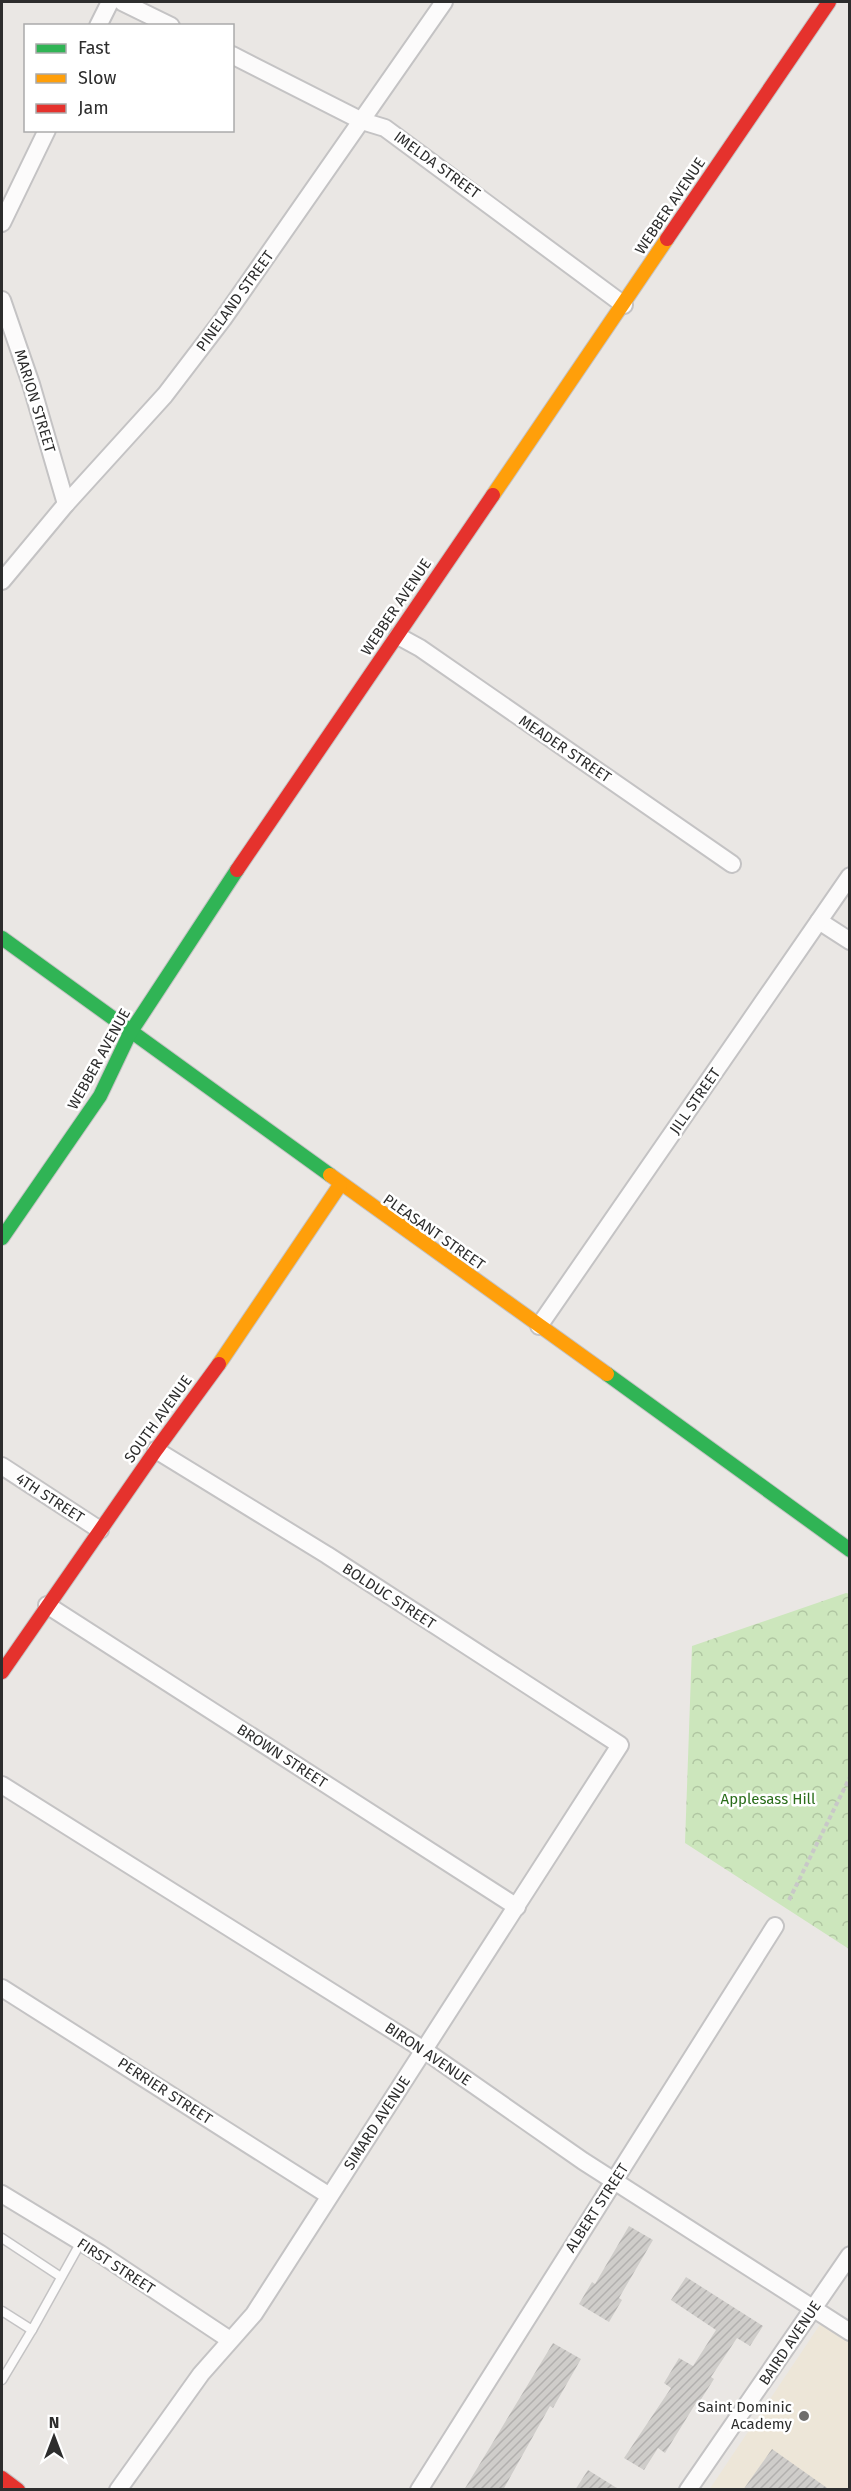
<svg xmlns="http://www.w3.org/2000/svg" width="851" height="2491" font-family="'Fira Sans',sans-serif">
  <defs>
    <pattern id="park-crowns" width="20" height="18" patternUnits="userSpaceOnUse" patternTransform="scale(1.5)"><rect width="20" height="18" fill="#cce6bc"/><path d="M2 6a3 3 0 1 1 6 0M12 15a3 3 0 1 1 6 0" fill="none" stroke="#b0c6a2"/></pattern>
    <pattern id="building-hatch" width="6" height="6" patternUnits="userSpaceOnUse" patternTransform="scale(1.5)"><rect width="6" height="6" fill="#cfcdca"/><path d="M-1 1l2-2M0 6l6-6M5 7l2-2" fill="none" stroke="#b2b0ae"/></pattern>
  </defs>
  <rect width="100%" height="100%" fill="#eae7e4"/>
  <path fill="#ede6d8" d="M 821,2323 L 849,2343 L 849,2489 L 709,2490 Z"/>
  <path fill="url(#park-crowns)" d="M 846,1593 L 850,1594 L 849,1949 L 685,1843 L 692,1646 Z"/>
  <g fill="url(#building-hatch)">
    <path d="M 629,2226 L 653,2240 L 619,2298 L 622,2300 L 609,2322 L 579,2304 L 592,2282 L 595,2284 Z"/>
    <path d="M 686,2277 L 763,2326 L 750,2346 L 737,2338 L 711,2377 L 714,2379 L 698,2404 L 696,2403 L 665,2453 L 658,2448 L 644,2470 L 624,2458 L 671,2388 L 664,2383 L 679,2358 L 693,2366 L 716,2330 L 671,2300 Z"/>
    <path d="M 553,2343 L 581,2359 L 553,2408 L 550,2406 L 503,2490 L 464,2490 Z"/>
    <path d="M 772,2449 L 830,2490 L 743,2490 Z"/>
    <path d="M 588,2470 L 620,2490 L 575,2490 Z"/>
  </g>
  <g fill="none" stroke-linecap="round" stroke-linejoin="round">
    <g stroke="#c4c3c4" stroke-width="11">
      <g id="lane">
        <path d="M 2,2238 L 61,2277"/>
        <path d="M 2,2311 L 32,2330 L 81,2242"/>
        <path d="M 2,2380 L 32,2330"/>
      </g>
    </g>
    <g stroke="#c4c3c4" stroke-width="20">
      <g id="street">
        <path d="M 122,2 L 171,26"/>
        <path d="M 98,26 L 110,2"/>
        <path d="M 232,55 L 362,121 L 385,128 L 624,305"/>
        <path d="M 2,223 L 47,130"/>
        <path d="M 2,300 L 31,384 L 66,504"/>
        <path d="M 2,581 L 66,504 L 165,395 L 223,319 L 444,2"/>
        <path d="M 398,636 L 420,648 L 732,864"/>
        <path d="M 819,921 L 850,941"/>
        <path d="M 539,1326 L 850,876"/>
        <path d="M 2,1466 L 100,1530"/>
        <path d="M 47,1605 L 517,1907"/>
        <path d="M 2,1785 L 424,2050 L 583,2161 L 850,2332"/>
        <path d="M 2,1988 L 328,2195"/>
        <path d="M 2,2194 L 99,2253 L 230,2340"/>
        <path d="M 118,2490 L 201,2374 L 254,2314 L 620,1745 L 327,1555 L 156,1450"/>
        <path d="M 419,2490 L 775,1926"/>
        <path d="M 688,2490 L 850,2255"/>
      </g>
    </g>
    <g stroke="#c4c3c4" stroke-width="16">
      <g id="fast">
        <path d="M 2,938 L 330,1175"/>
        <path d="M 2,1238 L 100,1096 L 130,1033 L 237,870"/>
        <path d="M 607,1374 L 850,1550"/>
      </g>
    </g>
    <g stroke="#c4c3c4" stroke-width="16">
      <g id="slow">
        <path d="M 493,495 L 667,239"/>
        <path d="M 330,1175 L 607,1374"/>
        <path d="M 219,1364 L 340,1185"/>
      </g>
    </g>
    <g stroke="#c4c3c4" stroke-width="16">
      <g id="jam">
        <path d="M 667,239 L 829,2"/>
        <path d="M 237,870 L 493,495"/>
        <path d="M 2,1672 L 156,1450 L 219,1364"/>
        <path d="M 2,2478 L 18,2490"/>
      </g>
    </g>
    <path stroke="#c8c8c8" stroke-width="4" stroke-dasharray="4.5 3" stroke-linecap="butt" d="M 789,1900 L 850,1777"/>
    <use href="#lane" stroke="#fcfbfb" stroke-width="8"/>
    <use href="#street" stroke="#fcfbfb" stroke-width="16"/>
    <use href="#fast" stroke="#30b455" stroke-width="14"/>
    <use href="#slow" stroke="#ff9f0a" stroke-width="14"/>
    <use href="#jam" stroke="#e5322d" stroke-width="14"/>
  </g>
  <circle fill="#6f6e6d" stroke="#fff" stroke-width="2" cx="804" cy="2416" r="6"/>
  <g text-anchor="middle" stroke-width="5" stroke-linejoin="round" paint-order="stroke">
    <g font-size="15" fill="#2d2d2d" stroke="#fff">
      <text transform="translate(437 165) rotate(36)" y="5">IMELDA STREET</text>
      <text transform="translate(670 206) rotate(-56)" y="5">WEBBER AVENUE</text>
      <text transform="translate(235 301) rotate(-54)" y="5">PINELAND STREET</text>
      <text transform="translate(35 401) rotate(73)" y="5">MARION STREET</text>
      <text transform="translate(396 607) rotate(-56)" y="5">WEBBER AVENUE</text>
      <text transform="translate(565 749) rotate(34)" y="5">MEADER STREET</text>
      <text transform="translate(99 1059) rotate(-61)" y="5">WEBBER AVENUE</text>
      <text transform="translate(695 1101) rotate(-55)" y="5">JILL STREET</text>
      <text transform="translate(434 1232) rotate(35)" y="5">PLEASANT STREET</text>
      <text transform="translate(158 1419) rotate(-54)" y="5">SOUTH AVENUE</text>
      <text transform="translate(50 1498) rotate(33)" y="5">4TH STREET</text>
      <text transform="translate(389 1596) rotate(33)" y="5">BOLDUC STREET</text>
      <text transform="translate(282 1756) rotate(33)" y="5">BROWN STREET</text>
      <text transform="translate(428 2054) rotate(34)" y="5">BIRON AVENUE</text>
      <text transform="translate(165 2091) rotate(33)" y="5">PERRIER STREET</text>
      <text transform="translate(377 2123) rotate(-57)" y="5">SIMARD AVENUE</text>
      <text transform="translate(597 2208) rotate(-57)" y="5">ALBERT STREET</text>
      <text transform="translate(116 2266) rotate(33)" y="5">FIRST STREET</text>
      <text transform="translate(790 2343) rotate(-56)" y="5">BAIRD AVENUE</text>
    </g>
    <g font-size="15" fill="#2a6d1a" stroke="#fff">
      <text x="768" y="1804">Applesass Hill</text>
    </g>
    <g font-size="15" fill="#2d2d2d" stroke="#fff" text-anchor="end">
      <text x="792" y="2412">Saint Dominic<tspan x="792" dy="17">Academy</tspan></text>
    </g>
  </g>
  <rect width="851" height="2491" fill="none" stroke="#2d2d2d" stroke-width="6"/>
  <rect x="24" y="24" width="210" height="108" fill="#ffffff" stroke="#ababab" stroke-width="1.5"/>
  <rect x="36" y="44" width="30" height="9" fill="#30b455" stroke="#ababab" stroke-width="1.5"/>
  <text x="78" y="54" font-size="18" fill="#2d2d2d">Fast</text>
  <rect x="36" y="74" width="30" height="9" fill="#ff9f0a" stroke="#ababab" stroke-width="1.5"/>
  <text x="78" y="84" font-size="18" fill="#2d2d2d">Slow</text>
  <rect x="36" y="104" width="30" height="9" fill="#e5322d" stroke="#ababab" stroke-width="1.5"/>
  <text x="78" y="114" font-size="18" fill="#2d2d2d">Jam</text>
  <g transform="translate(54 2437)" stroke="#ffffff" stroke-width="4.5" paint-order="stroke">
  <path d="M0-4.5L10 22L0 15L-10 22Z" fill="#2d2d2d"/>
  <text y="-9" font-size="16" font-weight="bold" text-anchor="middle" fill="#2d2d2d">N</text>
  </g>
</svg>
